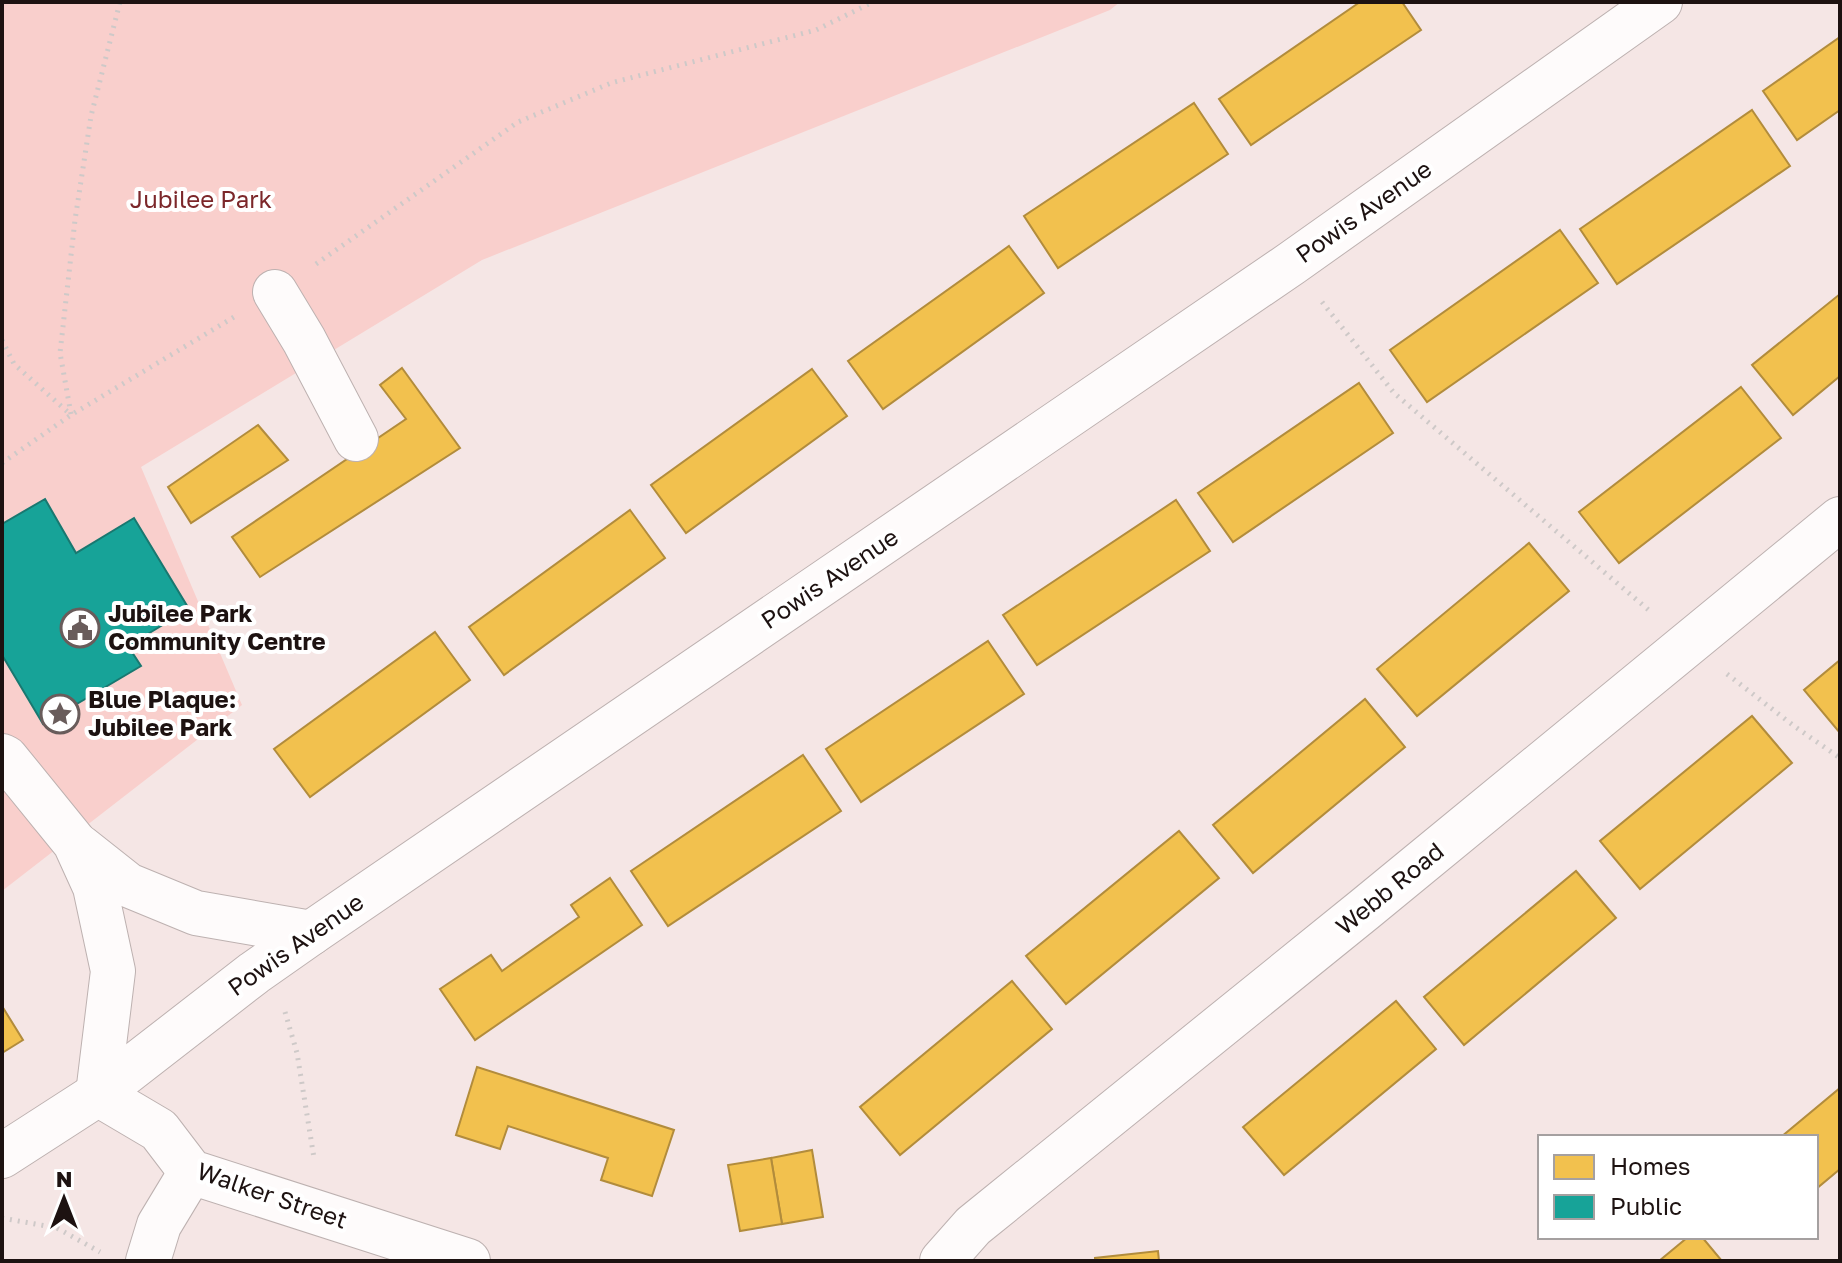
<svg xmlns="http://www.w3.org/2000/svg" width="1842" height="1263" font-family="'Golos Text',sans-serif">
  <rect width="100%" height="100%" fill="#f5e6e5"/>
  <path fill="#f9cfcc" d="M 2,2 L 1120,2 L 1110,10 L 482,260 L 141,467 L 242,705 L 2,891 Z"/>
  <g fill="#f2c14e" stroke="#b28c3c" stroke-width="2">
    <path d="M 1360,2 L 1402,2 L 1421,30 L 1251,145 L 1219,99 Z"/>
    <path d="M 1840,37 L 1840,110 L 1797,140 L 1763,91 Z"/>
    <path d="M 1194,103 L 1228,154 L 1058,268 L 1024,216 Z"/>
    <path d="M 1752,110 L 1790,166 L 1617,284 L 1580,229 Z"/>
    <path d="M 1560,230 L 1598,283 L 1427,402 L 1390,350 Z"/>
    <path d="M 1009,246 L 1044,293 L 883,409 L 848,361 Z"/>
    <path d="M 1840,294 L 1840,376 L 1793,415 L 1752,365 Z"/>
    <path d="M 402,368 L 460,448 L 260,577 L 232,537 L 406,419 L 380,385 Z"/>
    <path d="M 812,369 L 847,416 L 686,533 L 651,485 Z"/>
    <path d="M 1359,383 L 1393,433 L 1233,542 L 1198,493 Z"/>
    <path d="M 1741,387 L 1781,438 L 1619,563 L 1579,512 Z"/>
    <path d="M 258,425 L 288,460 L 191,523 L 168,487 Z"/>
    <path d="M 1176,500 L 1210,551 L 1037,665 L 1003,615 Z"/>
    <path d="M 630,510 L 665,558 L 504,675 L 469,627 Z"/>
    <path d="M 1529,543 L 1569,591 L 1417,716 L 1377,669 Z"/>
    <path d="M 435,632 L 470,680 L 310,797 L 274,749 Z"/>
    <path d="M 988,641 L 1024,694 L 861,802 L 826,749 Z"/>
    <path d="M 1840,660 L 1840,733 L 1804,690 Z"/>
    <path d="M 1365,699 L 1405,747 L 1253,873 L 1213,825 Z"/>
    <path d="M 1752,716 L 1792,763 L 1640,889 L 1600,841 Z"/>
    <path d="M 803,755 L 841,811 L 668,926 L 631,871 Z"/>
    <path d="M 1179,831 L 1219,878 L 1066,1004 L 1026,956 Z"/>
    <path d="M 1576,871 L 1616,918 L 1464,1045 L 1424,997 Z"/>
    <path d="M 610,878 L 642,925 L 475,1040 L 440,989 L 491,955 L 502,971 L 579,917 L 571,905 Z"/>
    <path d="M 1012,981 L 1052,1029 L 900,1155 L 860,1107 Z"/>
    <path d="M 1396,1001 L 1436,1049 L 1284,1175 L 1243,1127 Z"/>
    <path d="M 2,1006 L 23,1040 L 2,1053 Z"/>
    <path d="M 477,1067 L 674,1130 L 652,1196 L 601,1180 L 608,1158 L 508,1126 L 500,1149 L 456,1135 Z"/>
    <path d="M 1840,1088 L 1840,1169 L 1816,1189 L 1816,1137 L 1781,1137 Z"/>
    <path d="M 812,1150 L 823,1217 L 782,1224 L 771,1158 Z"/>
    <path d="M 771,1158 L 782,1224 L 740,1231 L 728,1165 Z"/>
    <path d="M 1688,1237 L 1702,1237 L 1722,1261 L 1659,1261 Z"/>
    <path d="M 1158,1251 L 1159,1261 L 1095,1261 L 1095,1258 Z"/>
  </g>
  <path fill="#17a398" stroke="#197870" stroke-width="2" d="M 45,499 L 76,553 L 134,518 L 189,609 L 128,646 L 141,666 L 43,724 L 2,655 L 2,524 Z"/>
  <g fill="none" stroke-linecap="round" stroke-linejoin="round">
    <g stroke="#bdb1b0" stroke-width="46">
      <g id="minor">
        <path d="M 275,292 L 304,340 L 356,439"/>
        <path d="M 2,756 L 6,758 L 75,843 L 95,887 L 113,971 L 98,1094"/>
        <path d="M 80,847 L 128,885 L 196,913 L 311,933"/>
        <path d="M 98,1094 L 159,1130 L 191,1172 L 468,1261"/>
        <path d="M 2,1156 L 98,1094 L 254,973 L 311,933 L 1292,263 L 1660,2"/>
        <path d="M 148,1261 L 159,1225 L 191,1172"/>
        <path d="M 942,1261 L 973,1226 L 1365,909 L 1840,519"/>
      </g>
    </g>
    <g stroke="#cec9c8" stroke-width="5" stroke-dasharray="2 6" stroke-linecap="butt">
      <path d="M 316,264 L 518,122 L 611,83 L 816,30 L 873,2"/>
      <path d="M 1322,302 L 1394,393 L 1651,612"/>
      <path d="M 2,340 L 14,364 L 70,414"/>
      <path d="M 71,414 L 60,353 L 75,220 L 91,116 L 120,2"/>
      <path d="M 2,463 L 71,415 L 234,317"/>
      <path d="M 1727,674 L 1794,726 L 1840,758"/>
      <path d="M 285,1012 L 297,1053 L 314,1158"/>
      <path d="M 2,1218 L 57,1228 L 100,1252"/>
    </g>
    <use href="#minor" stroke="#fefbfb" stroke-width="44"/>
  </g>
  <defs>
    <g id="civic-ring" transform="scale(2)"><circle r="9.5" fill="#fff" stroke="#695c5b" stroke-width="1.5"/><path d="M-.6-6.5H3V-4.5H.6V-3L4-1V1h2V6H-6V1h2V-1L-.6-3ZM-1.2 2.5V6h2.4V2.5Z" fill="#695c5b"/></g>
    <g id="sight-ring" transform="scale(2)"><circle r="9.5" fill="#fff" stroke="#695c5b" stroke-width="1.5"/><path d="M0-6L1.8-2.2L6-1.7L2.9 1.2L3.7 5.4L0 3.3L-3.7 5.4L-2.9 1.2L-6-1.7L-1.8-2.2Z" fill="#695c5b"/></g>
  </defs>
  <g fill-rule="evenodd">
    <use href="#civic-ring" x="80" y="628"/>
    <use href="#sight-ring" x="60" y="714"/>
  </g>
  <g text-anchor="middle" stroke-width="8" stroke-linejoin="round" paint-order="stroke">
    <g font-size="24" fill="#7c272a" stroke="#fff">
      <text x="201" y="208">Jubilee Park</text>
    </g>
    <g font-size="24" fill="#1d1211" stroke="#fff">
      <text transform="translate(1364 212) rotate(-35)" y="8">Powis Avenue</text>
      <text transform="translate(830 579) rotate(-34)" y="8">Powis Avenue</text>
      <text transform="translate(1390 889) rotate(-39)" y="8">Webb Road</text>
      <text transform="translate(296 945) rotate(-35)" y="8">Powis Avenue</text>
      <text transform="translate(272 1196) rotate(19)" y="8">Walker Street</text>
    </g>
    <g font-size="24" font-weight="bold" fill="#1d1211" stroke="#fff" text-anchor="start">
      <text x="108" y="622">Jubilee Park<tspan x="108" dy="28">Community Centre</tspan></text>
      <text x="88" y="708">Blue Plaque:<tspan x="88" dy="28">Jubilee Park</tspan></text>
    </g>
  </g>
  <rect width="1842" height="1263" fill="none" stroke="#1d1211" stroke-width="8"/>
  <rect x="1538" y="1135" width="280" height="104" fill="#ffffff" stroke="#a5a0a0" stroke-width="2"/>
  <rect x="1554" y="1155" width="40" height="24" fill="#f2c14e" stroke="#a5a0a0" stroke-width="2"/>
  <text x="1610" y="1175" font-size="24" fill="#1d1211">Homes</text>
  <rect x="1554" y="1195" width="40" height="24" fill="#17a398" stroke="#a5a0a0" stroke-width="2"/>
  <text x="1610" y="1215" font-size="24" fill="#1d1211">Public</text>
  <g transform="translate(64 1199)" stroke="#ffffff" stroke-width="6" paint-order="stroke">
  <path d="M0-6L14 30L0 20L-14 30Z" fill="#1d1211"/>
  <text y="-12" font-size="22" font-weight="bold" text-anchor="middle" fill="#1d1211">N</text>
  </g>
</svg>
